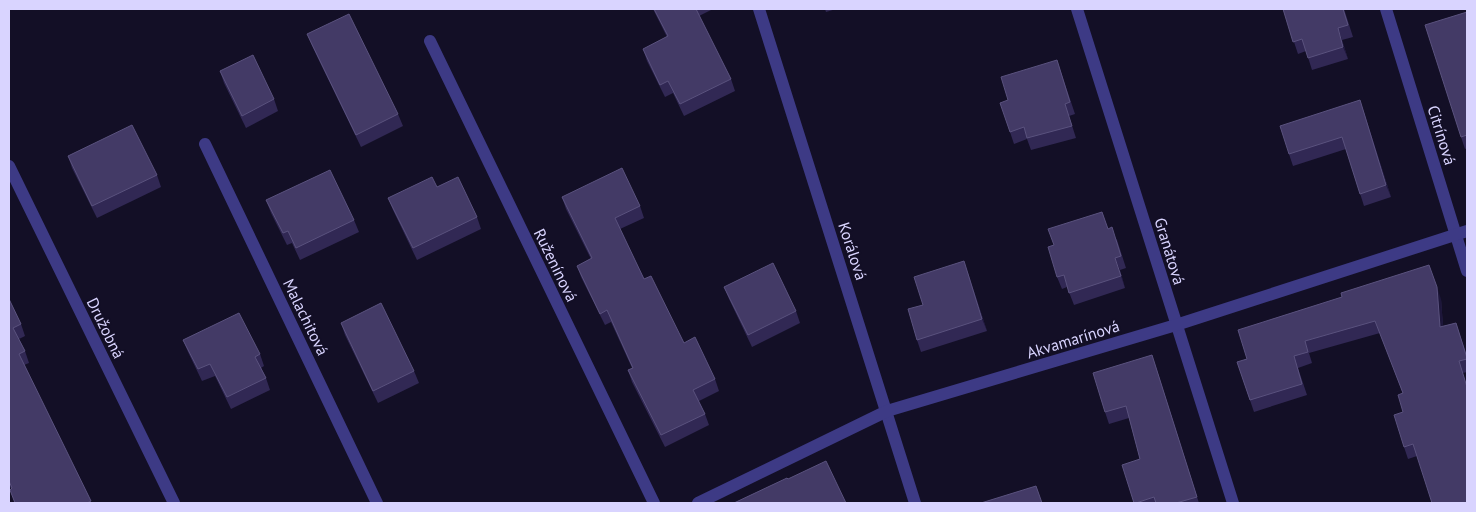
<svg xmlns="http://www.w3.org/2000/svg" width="1476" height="512" font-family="'PT Sans',sans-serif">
  <rect width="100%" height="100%" fill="#130f26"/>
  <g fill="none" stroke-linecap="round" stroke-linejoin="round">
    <g stroke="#3d3a85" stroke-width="12">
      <path d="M 759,9 L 915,503"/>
      <path d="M 1077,9 L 1233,503"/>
      <path d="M 1386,9 L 1467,271"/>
      <path d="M 430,41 L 654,503"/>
      <path d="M 205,144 L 377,503"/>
      <path d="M 9,166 L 174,503"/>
      <path d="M 698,503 L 887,411 L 1176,325 L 1467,231"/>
    </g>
  </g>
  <g fill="#312854">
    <path d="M 653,9 L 713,9 L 699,16 L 731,79 L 735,91 L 684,116 L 673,93 L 665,97 L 647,61 L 643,49 L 667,37 Z"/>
    <path d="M 825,9 L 836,9 L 826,12 Z"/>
    <path d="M 1283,9 L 1344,9 L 1353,37 L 1342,40 L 1348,59 L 1312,70 L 1306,51 L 1298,54 Z"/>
    <path d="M 1467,12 L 1467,148 L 1465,149 L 1461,137 Z"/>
    <path d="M 307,34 L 398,114 L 403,126 L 361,147 L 312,46 Z"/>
    <path d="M 1057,60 L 1075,114 L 1069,116 L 1076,138 L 1031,150 L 1027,139 L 1014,144 L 1010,132 L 1008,100 Z"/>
    <path d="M 220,71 L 274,99 L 278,111 L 246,128 L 224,83 Z"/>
    <path d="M 1360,100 L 1391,197 L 1364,206 L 1346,149 L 1293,166 L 1289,154 Z"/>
    <path d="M 68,156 L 157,175 L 161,187 L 97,218 L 72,168 Z"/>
    <path d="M 437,187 L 477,217 L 481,229 L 417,260 L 393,210 L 388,198 Z"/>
    <path d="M 562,197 L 640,206 L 644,218 L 620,229 L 644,279 L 684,343 L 715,379 L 719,391 L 699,401 L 705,414 L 709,425 L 665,447 L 632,382 L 628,370 L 632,368 L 611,322 L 605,325 L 581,277 L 577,266 L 591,259 L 566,209 Z"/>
    <path d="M 266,200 L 354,220 L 359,232 L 300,260 L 292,243 L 287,245 L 271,213 Z"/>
    <path d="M 1108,229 L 1117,240 L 1126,268 L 1120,270 L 1125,288 L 1074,305 L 1067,287 L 1062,289 L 1057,277 Z"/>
    <path d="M 968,273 L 987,331 L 921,352 L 917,340 L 923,305 Z"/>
    <path d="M 724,287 L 796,311 L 800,323 L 752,347 L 729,299 Z"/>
    <path d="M 9,299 L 21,324 L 25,336 L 19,339 L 25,351 L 29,363 L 24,365 L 91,503 L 15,503 L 11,489 L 9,484 Z"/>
    <path d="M 1441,299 L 1443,326 L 1456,323 L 1467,356 L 1467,372 L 1463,373 L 1417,456 L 1408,459 L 1404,447 L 1403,394 L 1380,333 L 1309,353 L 1312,363 L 1298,368 L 1307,395 L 1254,412 L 1237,362 Z"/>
    <path d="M 341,323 L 414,371 L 419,383 L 378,403 L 345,335 Z"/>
    <path d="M 183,340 L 260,354 L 264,366 L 261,368 L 266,378 L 270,390 L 231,409 L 215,376 L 202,381 L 188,352 Z"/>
    <path d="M 1152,355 L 1156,367 L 1199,503 L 1134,503 L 1140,459 L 1129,418 L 1109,424 L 1105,412 Z"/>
  </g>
  <g fill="#1d163a">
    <path d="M 1338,28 L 1342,40 L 1348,59 L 1343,47 Z"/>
    <path d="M 1360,100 L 1364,112 L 1391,197 L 1386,185 Z"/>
    <path d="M 1115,258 L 1120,270 L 1125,288 Z"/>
    <path d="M 964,261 L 968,273 L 987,331 L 982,319 Z"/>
    <path d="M 1437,287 L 1441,299 L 1444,339 L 1440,327 Z"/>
    <path d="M 1152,355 L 1156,367 L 1199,503 L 1197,497 Z"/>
  </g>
  <g fill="#433a66" stroke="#5a527e">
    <path d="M 654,9 L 696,9 L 731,79 L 680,104 L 668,81 L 660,85 L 643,49 L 668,36 Z"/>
    <path d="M 1283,9 L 1343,9 L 1348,25 L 1338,28 L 1343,47 L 1308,58 L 1302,39 L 1293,42 Z"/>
    <path d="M 1467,12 L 1467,135 L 1461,137 L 1425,25 Z"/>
    <path d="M 349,14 L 398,114 L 356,135 L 307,34 Z"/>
    <path d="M 253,55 L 274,99 L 242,116 L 220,71 Z"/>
    <path d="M 1057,60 L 1070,102 L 1065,104 L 1072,126 L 1027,138 L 1024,127 L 1010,132 L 1000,103 L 1008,100 L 1001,77 Z"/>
    <path d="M 1360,100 L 1386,185 L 1360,194 L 1342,137 L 1289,154 L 1280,126 Z"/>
    <path d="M 132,125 L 157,175 L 92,206 L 68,156 Z"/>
    <path d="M 622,168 L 640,206 L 615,218 L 644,279 L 651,276 L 684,343 L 695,337 L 715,379 L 693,390 L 705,414 L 661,435 L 628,370 L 633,368 L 607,310 L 600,314 L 577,266 L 592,258 L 562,197 Z"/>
    <path d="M 330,170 L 354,220 L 296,248 L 288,231 L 283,233 L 266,200 Z"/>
    <path d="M 432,177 L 437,187 L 458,177 L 477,217 L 413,248 L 388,198 Z"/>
    <path d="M 1102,212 L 1108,229 L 1112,227 L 1121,256 L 1115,258 L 1121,276 L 1069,293 L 1064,275 L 1057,277 L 1048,247 L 1054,245 L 1048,229 Z"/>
    <path d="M 964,261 L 982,319 L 917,340 L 908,309 L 923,305 L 914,277 Z"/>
    <path d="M 773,263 L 796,311 L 748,335 L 724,287 Z"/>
    <path d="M 1429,265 L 1437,287 L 1440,327 L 1456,323 L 1467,358 L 1467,359 L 1459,361 L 1467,387 L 1467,503 L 1432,503 L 1413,444 L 1404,447 L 1394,415 L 1403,412 L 1398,395 L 1403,393 L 1375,321 L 1305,341 L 1308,352 L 1294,356 L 1302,384 L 1250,400 L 1237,362 L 1247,359 L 1238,330 L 1342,297 L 1341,293 Z"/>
    <path d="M 9,299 L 21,324 L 13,328 L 25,351 L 19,354 L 91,501 L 87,503 L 15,503 L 10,490 L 12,488 L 9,481 Z"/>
    <path d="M 381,303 L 414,371 L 373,391 L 341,323 Z"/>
    <path d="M 239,313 L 260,354 L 255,357 L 266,378 L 227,397 L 210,364 L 198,369 L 183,340 Z"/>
    <path d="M 1152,355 L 1197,497 L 1176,503 L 1156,503 L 1154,497 L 1136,503 L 1134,503 L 1122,465 L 1140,459 L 1126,406 L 1105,412 L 1093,373 Z"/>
    <path d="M 826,461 L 846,503 L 734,503 L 787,478 L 788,479 Z"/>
    <path d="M 1036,486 L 1042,503 L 981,503 Z"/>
  </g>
  <g text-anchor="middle" stroke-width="4" stroke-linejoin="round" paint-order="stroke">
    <g font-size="16" fill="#d9d4ff" stroke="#130f26">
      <text transform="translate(1442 135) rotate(73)" y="6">Citrínová</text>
      <text transform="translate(853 251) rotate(72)" y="6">Korálová</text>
      <text transform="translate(1170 251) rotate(73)" y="6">Granátová</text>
      <text transform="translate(556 265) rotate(64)" y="6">Ruženínová</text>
      <text transform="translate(306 317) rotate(64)" y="6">Malachitová</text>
      <text transform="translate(106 328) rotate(64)" y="6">Družobná</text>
      <text transform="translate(1073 339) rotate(-17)" y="6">Akvamarínová</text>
    </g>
  </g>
  <rect width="1476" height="512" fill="none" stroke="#d9d4ff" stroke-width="20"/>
</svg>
